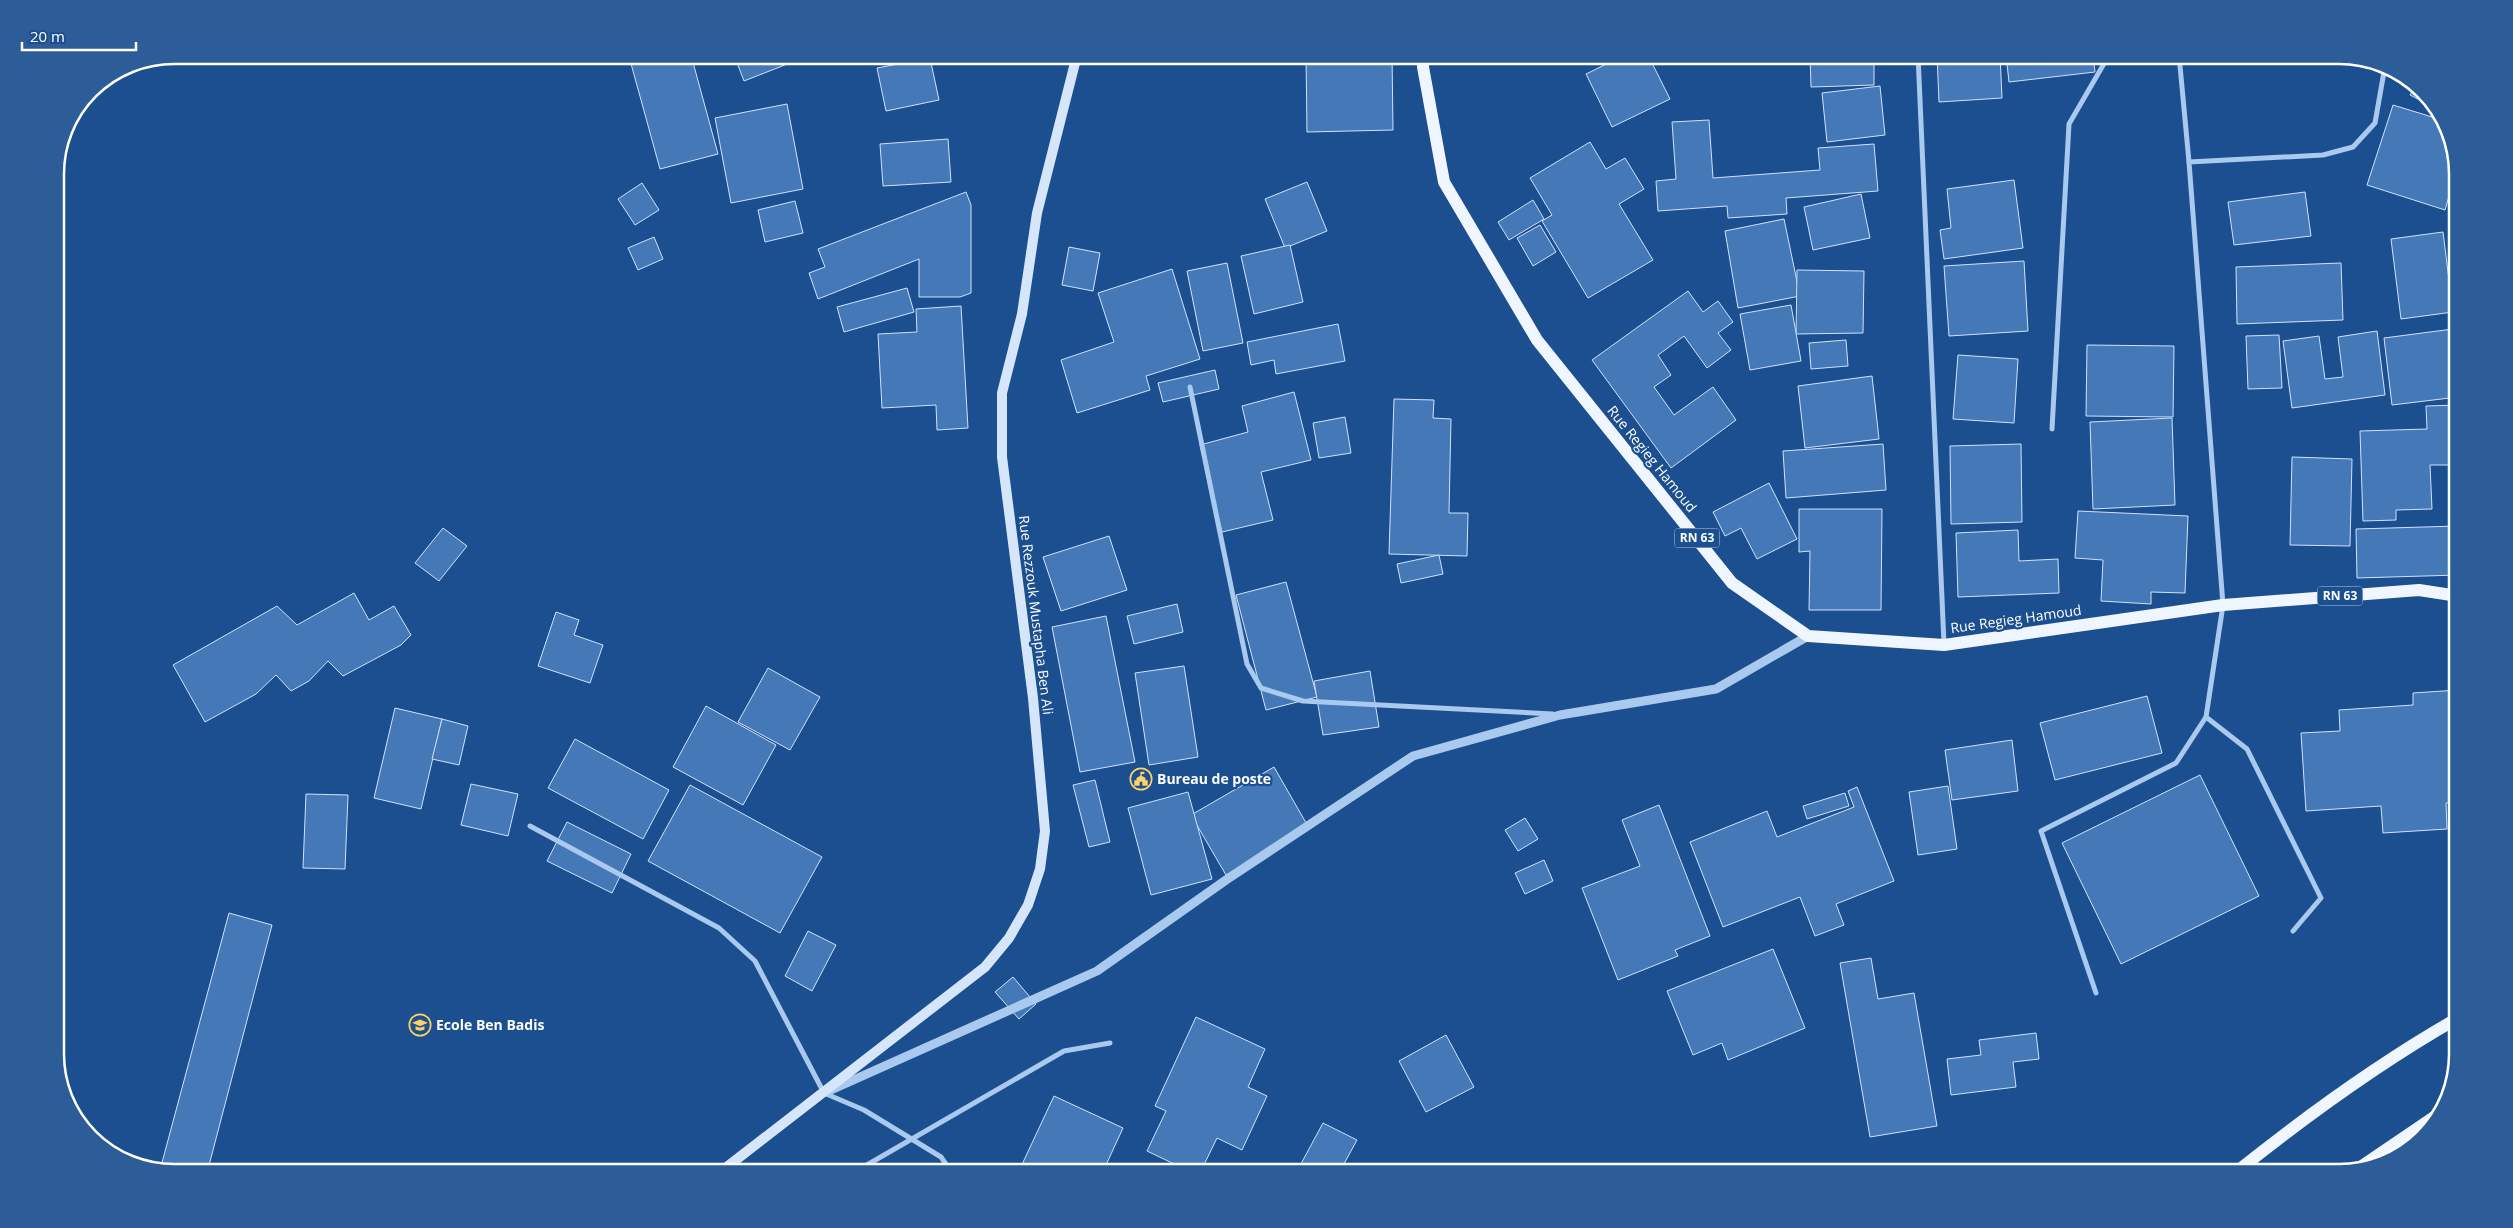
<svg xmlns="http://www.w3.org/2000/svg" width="2513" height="1228" font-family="'Open Sans',sans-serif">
  <rect width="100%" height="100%" fill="#1b4f8f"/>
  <g fill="#4478b7" stroke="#cfe3fa">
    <path d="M 647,55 L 691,55 L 718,154 L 660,169 L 630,60 Z"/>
    <path d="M 734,55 L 798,55 L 800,59 L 744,81 Z"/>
    <path d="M 978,55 L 1028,55 L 979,62 Z"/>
    <path d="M 1306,55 L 1392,55 L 1393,130 L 1307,132 Z"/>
    <path d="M 1625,55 L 1648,55 L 1670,99 L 1612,127 L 1586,74 Z"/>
    <path d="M 1810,55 L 1874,55 L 1874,85 L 1811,87 Z"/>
    <path d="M 1937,55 L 2000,55 L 2002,98 L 1939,102 Z"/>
    <path d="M 2006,55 L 2093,55 L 2095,72 L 2009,82 Z"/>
    <path d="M 930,58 L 939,100 L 886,111 L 877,68 Z"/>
    <path d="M 1880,86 L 1885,135 L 1827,142 L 1822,93 Z"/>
    <path d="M 2415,87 L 2438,108 L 2439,110 L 2410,95 Z"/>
    <path d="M 787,104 L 803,189 L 731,203 L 715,118 Z"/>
    <path d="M 2393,105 L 2442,120 L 2458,166 L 2445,210 L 2367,185 Z"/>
    <path d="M 1709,120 L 1713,178 L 1820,170 L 1818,148 L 1874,144 L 1878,191 L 1786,198 L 1787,214 L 1728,218 L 1727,206 L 1658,211 L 1656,181 L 1676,179 L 1672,122 Z"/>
    <path d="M 948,139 L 951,182 L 883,186 L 880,144 Z"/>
    <path d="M 1590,142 L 1606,169 L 1625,158 L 1644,189 L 1619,204 L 1653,260 L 1588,298 L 1542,221 L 1552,215 L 1530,178 Z"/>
    <path d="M 2014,180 L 2023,248 L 1944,259 L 1940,230 L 1951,228 L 1947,189 Z"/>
    <path d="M 1307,182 L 1327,231 L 1285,248 L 1265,199 Z"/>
    <path d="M 642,183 L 659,210 L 635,225 L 618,199 Z"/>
    <path d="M 966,192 L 971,205 L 971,293 L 960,297 L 919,297 L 919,259 L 818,299 L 809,273 L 825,267 L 818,249 Z"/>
    <path d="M 2305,192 L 2311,236 L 2234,245 L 2228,202 Z"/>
    <path d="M 1861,194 L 1870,238 L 1813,250 L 1804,207 Z"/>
    <path d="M 1533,200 L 1544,219 L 1509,240 L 1498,222 Z"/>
    <path d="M 795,201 L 803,233 L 765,242 L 758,210 Z"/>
    <path d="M 1784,219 L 1800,296 L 1738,308 L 1725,231 Z"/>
    <path d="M 1540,225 L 1556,252 L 1533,266 L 1517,238 Z"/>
    <path d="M 2443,232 L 2453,312 L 2401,319 L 2391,239 Z"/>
    <path d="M 654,237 L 663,259 L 638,270 L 628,248 Z"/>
    <path d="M 1290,245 L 1303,302 L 1254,314 L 1241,256 Z"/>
    <path d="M 1069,247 L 1100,253 L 1093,291 L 1062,285 Z"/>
    <path d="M 2024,261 L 2028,331 L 1949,336 L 1944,266 Z"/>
    <path d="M 1227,263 L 1243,343 L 1203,351 L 1187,271 Z"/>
    <path d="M 2341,263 L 2343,320 L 2237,324 L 2236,267 Z"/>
    <path d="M 1172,269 L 1200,359 L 1146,376 L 1150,390 L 1077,413 L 1061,360 L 1114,342 L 1098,293 Z"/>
    <path d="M 1797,270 L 1864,271 L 1863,333 L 1796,334 Z"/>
    <path d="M 907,288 L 914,312 L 844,332 L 837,307 Z"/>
    <path d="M 1688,291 L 1703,312 L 1718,301 L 1733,322 L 1718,333 L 1731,350 L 1707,368 L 1684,336 L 1658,355 L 1671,375 L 1654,387 L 1674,415 L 1713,387 L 1736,420 L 1671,468 L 1592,360 Z"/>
    <path d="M 1791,305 L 1801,361 L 1750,370 L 1740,314 Z"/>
    <path d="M 961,306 L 968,428 L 937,430 L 936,405 L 882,408 L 878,334 L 917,332 L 916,309 Z"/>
    <path d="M 1338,324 L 1345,361 L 1276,374 L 1274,360 L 1251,365 L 1247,342 Z"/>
    <path d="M 2453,329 L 2458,369 L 2458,397 L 2392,405 L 2384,338 Z"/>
    <path d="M 2377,331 L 2385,395 L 2292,408 L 2283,341 L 2319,336 L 2325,379 L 2343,377 L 2338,337 Z"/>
    <path d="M 2279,335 L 2282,388 L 2248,389 L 2246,336 Z"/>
    <path d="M 1846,340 L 1848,366 L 1811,369 L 1809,343 Z"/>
    <path d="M 2087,345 L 2174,346 L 2173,417 L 2086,416 Z"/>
    <path d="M 1958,355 L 2018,359 L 2014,423 L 1953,419 Z"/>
    <path d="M 1215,370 L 1219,389 L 1163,402 L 1158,383 Z"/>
    <path d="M 1872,376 L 1879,439 L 1805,448 L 1798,386 Z"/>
    <path d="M 1294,392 L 1311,460 L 1261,472 L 1273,520 L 1222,532 L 1200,445 L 1248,432 L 1242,406 Z"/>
    <path d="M 1394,399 L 1434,400 L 1433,418 L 1451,419 L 1449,513 L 1468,513 L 1467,556 L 1389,554 Z"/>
    <path d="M 2458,405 L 2458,465 L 2430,465 L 2432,509 L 2396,510 L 2396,520 L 2363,521 L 2360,431 L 2427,429 L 2426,406 Z"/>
    <path d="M 1345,417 L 1351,453 L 1319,458 L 1313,423 Z"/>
    <path d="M 2172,418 L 2175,505 L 2093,509 L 2090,422 Z"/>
    <path d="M 1883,444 L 1886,490 L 1786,498 L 1783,451 Z"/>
    <path d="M 2021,444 L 2022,522 L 1951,524 L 1950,446 Z"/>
    <path d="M 2292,457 L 2352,459 L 2350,546 L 2290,545 Z"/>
    <path d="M 1769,483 L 1797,539 L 1757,559 L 1741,528 L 1725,536 L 1713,512 Z"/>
    <path d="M 1799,509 L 1882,509 L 1881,610 L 1809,610 L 1810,551 L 1799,552 Z"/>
    <path d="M 2078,511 L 2188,516 L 2185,593 L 2151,592 L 2151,604 L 2101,601 L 2103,560 L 2075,558 Z"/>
    <path d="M 2457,526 L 2458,575 L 2357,578 L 2356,529 Z"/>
    <path d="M 443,528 L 467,546 L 439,581 L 415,563 Z"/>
    <path d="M 2018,530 L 2019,561 L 2058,559 L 2059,593 L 1958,597 L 1956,533 Z"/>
    <path d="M 1109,536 L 1127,590 L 1061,611 L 1043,557 Z"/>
    <path d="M 1439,555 L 1443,574 L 1401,583 L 1397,564 Z"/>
    <path d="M 1286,582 L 1317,697 L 1266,710 L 1236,595 Z"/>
    <path d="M 354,593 L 369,620 L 394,606 L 411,635 L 401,645 L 343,676 L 328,661 L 309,681 L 291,691 L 276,675 L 256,694 L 205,722 L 173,665 L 277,606 L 297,625 Z"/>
    <path d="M 1177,604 L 1183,632 L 1134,644 L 1127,616 Z"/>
    <path d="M 556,612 L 579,620 L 574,635 L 603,645 L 590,683 L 538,666 Z"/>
    <path d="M 1106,616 L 1135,762 L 1080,772 L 1052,627 Z"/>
    <path d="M 1184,666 L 1198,757 L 1149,765 L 1135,673 Z"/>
    <path d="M 768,668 L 820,697 L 790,750 L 738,722 Z"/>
    <path d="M 1370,671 L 1379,727 L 1323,735 L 1314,681 Z"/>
    <path d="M 2458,690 L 2458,802 L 2446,803 L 2447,829 L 2383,833 L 2381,806 L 2306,811 L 2301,733 L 2340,731 L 2339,710 L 2413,705 L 2413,693 Z"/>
    <path d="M 2147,696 L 2162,753 L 2055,780 L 2040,723 Z"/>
    <path d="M 706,706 L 776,745 L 743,805 L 673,767 Z"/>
    <path d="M 395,708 L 442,719 L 421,809 L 374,798 Z"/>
    <path d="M 442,719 L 468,726 L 459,765 L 432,759 Z"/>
    <path d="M 575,739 L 669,790 L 643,839 L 548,788 Z"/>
    <path d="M 2012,740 L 2018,791 L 1952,800 L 1945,750 Z"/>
    <path d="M 1274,767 L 1309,828 L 1226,875 L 1191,815 Z"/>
    <path d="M 2200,775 L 2259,896 L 2121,964 L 2062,843 Z"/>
    <path d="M 1095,780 L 1110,842 L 1089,847 L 1073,785 Z"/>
    <path d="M 471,784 L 518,794 L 508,836 L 461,825 Z"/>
    <path d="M 690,785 L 822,857 L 780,933 L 648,861 Z"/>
    <path d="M 1948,786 L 1957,849 L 1918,855 L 1909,792 Z"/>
    <path d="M 1857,787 L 1894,881 L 1836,904 L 1844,925 L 1815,936 L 1800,897 L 1723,927 L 1690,842 L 1767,811 L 1777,837 L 1854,807 L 1848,791 Z"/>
    <path d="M 1188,792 L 1212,879 L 1151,895 L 1128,808 Z"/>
    <path d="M 1845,793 L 1849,806 L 1807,819 L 1803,806 Z"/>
    <path d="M 306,794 L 348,795 L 345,869 L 303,868 Z"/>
    <path d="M 1659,805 L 1710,936 L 1675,950 L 1678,956 L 1618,980 L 1582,888 L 1640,866 L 1622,820 Z"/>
    <path d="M 1525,818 L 1538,839 L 1518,851 L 1505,830 Z"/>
    <path d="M 567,822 L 631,854 L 612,893 L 547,861 Z"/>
    <path d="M 1544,860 L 1553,881 L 1525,894 L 1515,873 Z"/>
    <path d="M 229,913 L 272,925 L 207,1173 L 174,1173 L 160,1170 Z"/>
    <path d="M 808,931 L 836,945 L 812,991 L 785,976 Z"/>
    <path d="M 1773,949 L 1805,1028 L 1728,1060 L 1722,1043 L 1693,1055 L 1667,991 Z"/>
    <path d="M 1871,958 L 1878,999 L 1914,993 L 1937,1126 L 1870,1137 L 1840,963 Z"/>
    <path d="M 1013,977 L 1036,1004 L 1019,1019 L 995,992 Z"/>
    <path d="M 1196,1017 L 1265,1049 L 1248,1087 L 1267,1096 L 1242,1150 L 1217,1138 L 1200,1173 L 1193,1173 L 1147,1151 L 1166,1111 L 1155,1106 Z"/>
    <path d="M 2036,1033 L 2039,1059 L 2013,1062 L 2016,1087 L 1951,1095 L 1947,1059 L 1981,1055 L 1979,1040 Z"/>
    <path d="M 1446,1035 L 1474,1087 L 1426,1112 L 1399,1061 Z"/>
    <path d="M 1054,1096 L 1123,1128 L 1106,1165 L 1124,1173 L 1018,1173 Z"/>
    <path d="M 1323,1123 L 1357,1140 L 1339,1173 L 1296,1173 Z"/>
    <path d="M 434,1164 L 463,1173 L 431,1173 Z"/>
  </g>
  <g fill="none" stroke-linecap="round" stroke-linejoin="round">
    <g stroke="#a9c9ee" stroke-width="5">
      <path d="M 1918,55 L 1944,644"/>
      <path d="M 2179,55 L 2189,162"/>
      <path d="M 1190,387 L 1247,664 L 1261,688 L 1303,701 L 1553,714"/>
      <path d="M 2052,429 L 2069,124 L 2109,55"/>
      <path d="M 530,826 L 719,928 L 755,961 L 824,1093 L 864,1110 L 941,1157 L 952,1173"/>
      <path d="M 2293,931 L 2321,898 L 2247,749 L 2206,717 L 2223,605 L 2189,162 L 2323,155 L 2353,147 L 2375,123 L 2385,66"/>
      <path d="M 2096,993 L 2041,831 L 2176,763 L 2206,717"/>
      <path d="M 853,1173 L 1064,1051 L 1110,1043"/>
    </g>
    <path stroke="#a9c9ee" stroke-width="9" d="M 831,1090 L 1097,971 L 1226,880 L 1413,756 L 1560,715 L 1716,689 L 1808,636"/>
    <path stroke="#d6e6fa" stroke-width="10" d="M 719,1173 L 985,967 L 1009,938 L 1028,905 L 1040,869 L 1045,831 L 1033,698 L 1002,457 L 1002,393 L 1022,314 L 1037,213 L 1077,55"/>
    <g stroke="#f0f6ff" stroke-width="12">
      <path d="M 1423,55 L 1423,67 L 1444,182 L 1537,340 L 1732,583 L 1808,636 L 1944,645 L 2223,605 L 2419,590 L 2458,596"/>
      <path d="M 2362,1166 L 2440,1113"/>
      <path d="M 2235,1173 C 2306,1116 2379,1063 2458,1018"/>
    </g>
  </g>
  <defs>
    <g id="civic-ring" transform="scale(1.125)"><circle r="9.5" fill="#1b4f8f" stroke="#ffd166" stroke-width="1.5"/><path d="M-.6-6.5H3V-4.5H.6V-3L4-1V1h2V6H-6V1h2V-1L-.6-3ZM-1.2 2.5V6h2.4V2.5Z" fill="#ffd166"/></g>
    <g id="school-ring" transform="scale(1.125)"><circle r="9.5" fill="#1b4f8f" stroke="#ffd166" stroke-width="1.5"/><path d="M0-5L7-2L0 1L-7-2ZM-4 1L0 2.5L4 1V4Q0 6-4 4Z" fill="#ffd166"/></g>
  </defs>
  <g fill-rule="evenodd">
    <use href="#civic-ring" x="1141" y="779"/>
    <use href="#school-ring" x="420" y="1025"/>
  </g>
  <g text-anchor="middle" stroke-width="4.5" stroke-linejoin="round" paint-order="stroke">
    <g fill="#1b4f8f" stroke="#bbcadd" stroke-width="1">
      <rect x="1674.5" y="528.5" width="45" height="19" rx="4"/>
      <rect x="2317.5" y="586.5" width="45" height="19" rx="4"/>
    </g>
    <g font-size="12" font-weight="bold" fill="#fff">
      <text x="1697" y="542">RN 63</text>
      <text x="2340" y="600">RN 63</text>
    </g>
    <g font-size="14" fill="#fff" stroke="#1b4f8f">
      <text transform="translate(1652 459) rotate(51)" y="5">Rue Regieg Hamoud</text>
      <text transform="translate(1036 615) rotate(83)" y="5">Rue Rezzouk Mustapha Ben Ali</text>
      <text transform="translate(2016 619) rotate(-8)" y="5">Rue Regieg Hamoud</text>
    </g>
    <g font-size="14" font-weight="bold" fill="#fff" stroke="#1b4f8f" text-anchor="start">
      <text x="1157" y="784">Bureau de poste</text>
      <text x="436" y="1030">Ecole Ben Badis</text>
    </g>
  </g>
  <path d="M0 0H2513V1228H0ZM174 64H2339A110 110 0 0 1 2449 174V1054A110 110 0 0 1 2339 1164H174A110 110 0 0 1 64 1054V174A110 110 0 0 1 174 64Z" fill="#2d5d98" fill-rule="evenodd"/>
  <path fill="none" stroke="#fff" stroke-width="2.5" d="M174 64H2339A110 110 0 0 1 2449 174V1054A110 110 0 0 1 2339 1164H174A110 110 0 0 1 64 1054V174A110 110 0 0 1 174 64Z"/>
  <path d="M22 42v8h114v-8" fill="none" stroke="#ffffff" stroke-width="2.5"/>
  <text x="30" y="42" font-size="15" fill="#ffffff" stroke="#1b4f8f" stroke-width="4" paint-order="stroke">20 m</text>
</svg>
